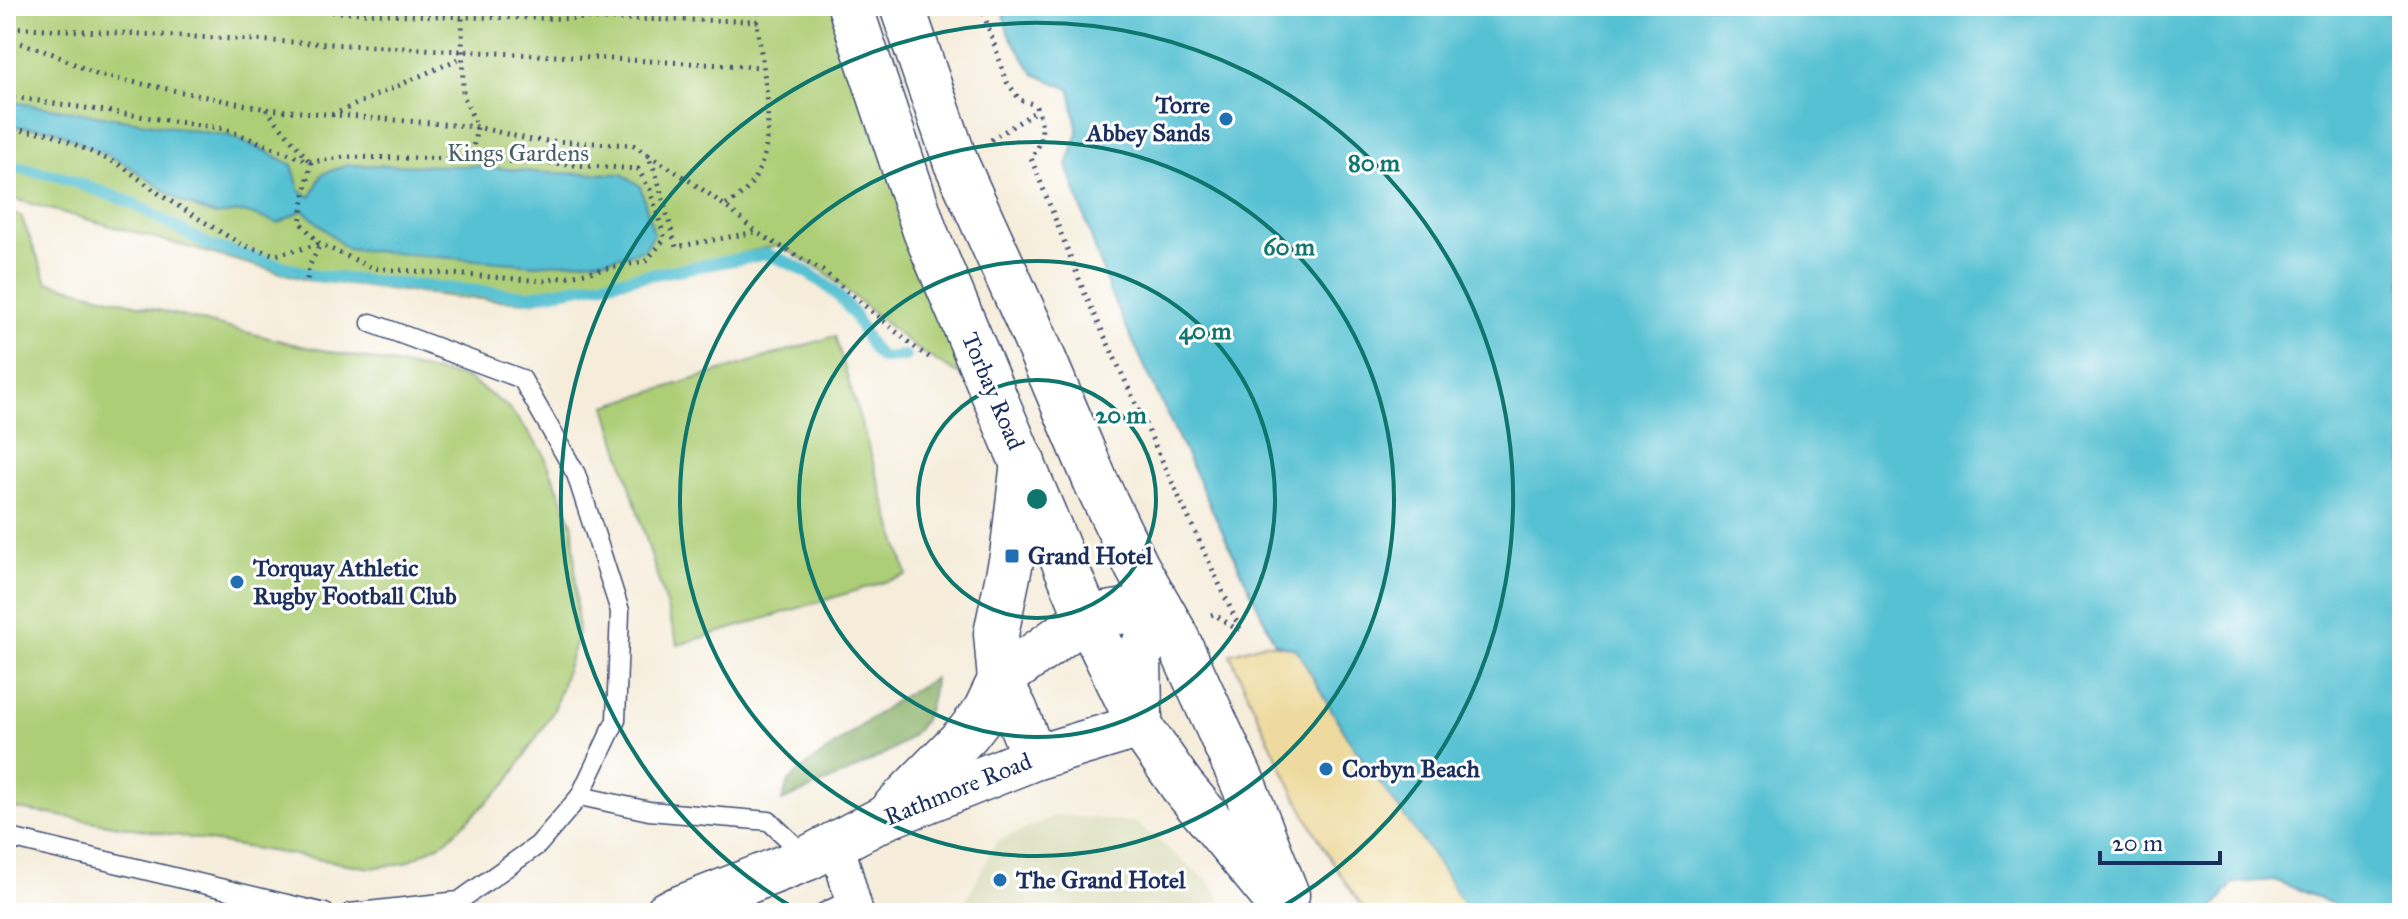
<svg xmlns="http://www.w3.org/2000/svg" width="2408" height="919" font-family="'IM FELL Great Primer',serif">
  <rect width="100%" height="100%" fill="#fff"/>
  <filter id="ink" filterUnits="userSpaceOnUse"><feTurbulence type="fractalNoise" baseFrequency=".0125" numOctaves="2"/><feDisplacementMap in="SourceGraphic" scale="16" xChannelSelector="R" yChannelSelector="G"/><feConvolveMatrix kernelMatrix="1 2 1 2 8 2 1 2 1" color-interpolation-filters="sRGB"/></filter>
  <filter id="wash" filterUnits="userSpaceOnUse"><feTurbulence type="fractalNoise" baseFrequency=".006" numOctaves="4" result="noise"/><feDisplacementMap in="SourceGraphic" scale="32" xChannelSelector="R" yChannelSelector="G"/><feGaussianBlur stdDeviation="1.8" result="paint"/><feColorMatrix in="noise" values="0 0 0 0 0 0 0 0 0 0 0 0 0 0 0 0 0 1.4 0 .05"/><feComposite in="paint" operator="in"/></filter>
  <g filter="url(#wash)">
    <rect width="100%" height="100%" fill="#f5ecd9"/>
    <path fill="#dbdebc" d="M 1057,815 L 1135,822 L 1211,884 L 1227,913 L 960,913 L 996,842 Z"/>
    <g fill="#adce76" stroke="#647e6a" stroke-width="2">
      <path d="M 6,6 L 850,6 L 995,396 L 918,350 L 823,271 L 778,245 L 530,302 L 465,298 L 307,280 L 6,197 Z"/>
      <path d="M 6,212 L 21,216 L 47,282 L 301,346 L 467,378 L 509,408 L 543,452 L 573,526 L 578,633 L 554,710 L 507,783 L 446,841 L 405,863 L 371,868 L 6,807 Z"/>
      <path d="M 835,336 L 907,575 L 678,645 L 606,406 Z"/>
    </g>
    <path fill="#8ab167" stroke="#527062" stroke-width="2" d="M 934,678 C 933,695 929,717 916,731 C 893,756 815,787 782,801 L 788,783 L 797,773 L 892,703 Z"/>
    <path fill="#eeda9e" stroke="#84847e" stroke-width="2" d="M 1254,523 L 1808,913 L 1367,913 C 1308,834 1270,743 1230,654 L 1265,643 L 1287,647 L 1275,643 L 1225,537 Z"/>
    <g fill="#57c1d3" stroke="#397898" stroke-width="2">
      <path d="M 1002,6 L 2402,6 L 2402,913 L 2355,913 L 2274,880 L 2233,883 L 2213,909 L 2201,913 L 1469,913 L 1434,857 L 1348,739 L 1297,650 L 1275,643 L 1110,293 L 1067,165 L 1078,133 L 1070,89 L 1034,74 L 1008,33 Z"/>
      <path d="M 6,101 L 229,136 L 266,151 L 292,165 L 300,191 L 311,197 L 322,174 L 348,165 L 476,166 L 546,173 L 622,174 L 640,186 L 654,234 L 644,250 L 608,259 L 536,265 L 347,249 L 303,210 L 278,223 L 244,212 L 214,215 L 182,202 L 124,163 L 52,129 L 6,126 Z"/>
    </g>
    <g fill="none" stroke-linecap="round" stroke-linejoin="round">
      <path stroke="#57c1d3" stroke-width="12" d="M 6,165 L 58,176 L 130,202 L 208,245 L 317,276 L 530,296 L 767,254 C 800,266 834,285 854,315 C 863,329 868,347 882,358 L 905,356"/>
    </g>
  </g>
  <g filter="url(#ink)">
    <g fill="none" stroke-linecap="round" stroke-linejoin="round">
      <g stroke="#3c4b70" stroke-width="21">
        <g id="lane">
          <path d="M 580,796 L 649,811 L 769,821 L 806,856"/>
          <path d="M 6,837 L 325,913"/>
          <path d="M 350,913 L 459,901 L 538,845 L 580,796 L 616,720 L 620,611 L 576,474 L 522,379 L 371,323"/>
          <path d="M 823,913 L 851,899"/>
        </g>
      </g>
      <g stroke="#3c4b70" stroke-width="37">
        <path id="street" d="M 836,841 L 856,913"/>
      </g>
      <g stroke="#3c4b70" stroke-width="47">
        <g id="primary">
          <path d="M 850,6 L 925,231 L 1087,617 L 1140,726 L 1182,786 L 1287,913"/>
          <path d="M 902,6 L 956,163 L 1029,324 L 1096,482 L 1137,567 L 1174,632 L 1243,783 L 1287,895"/>
          <path d="M 1023,462 L 1012,556 L 996,634 L 1000,680 L 1015,709 L 1034,758"/>
          <path d="M 895,807 L 968,733 L 985,711 L 1000,680 L 1087,617 L 1159,606 L 1139,658 L 1140,716"/>
          <path d="M 667,913 L 808,858 L 884,818 L 1034,758 L 1140,726"/>
        </g>
      </g>
      <g stroke="#3c4b70" stroke-width="5" stroke-dasharray="2 6" stroke-linecap="butt">
        <path d="M 10,6 L 8,27 L 762,67"/>
        <path d="M 188,6 L 462,17 L 757,21 L 759,6"/>
        <path d="M 981,6 L 1007,82 L 1020,100 L 1035,105 C 1045,125 1044,141 1031,158 L 1085,294 L 1240,629"/>
        <path d="M 6,38 L 53,54 L 98,75 L 266,109 L 477,127 L 532,140 L 633,145 L 648,155 L 656,174 L 676,247 L 756,232 L 823,271 L 918,350 L 932,359"/>
        <path d="M 6,96 L 225,129 L 311,162 L 344,157 L 471,159 L 477,127 L 463,95 L 462,17"/>
        <path d="M 266,109 L 310,162"/>
        <path d="M 332,115 L 463,57"/>
        <path d="M 6,129 L 50,133 L 122,166 L 162,196 L 242,245 L 276,255 L 320,244 L 309,267 L 307,280"/>
        <path d="M 991,140 L 1038,110"/>
        <path d="M 648,155 C 687,178 722,201 756,232"/>
        <path d="M 311,162 L 300,222 L 320,244 L 373,268 L 544,281 L 646,261 L 665,239 L 650,190 L 638,169 L 471,159"/>
        <path d="M 726,205 C 733,201 741,196 746,190 C 784,148 762,73 757,22"/>
        <path d="M 1211,615 L 1214,614 L 1236,629 L 1240,629"/>
      </g>
      <use href="#lane" stroke="#fff" stroke-width="18"/>
      <use href="#street" stroke="#fff" stroke-width="34"/>
      <use href="#primary" stroke="#fff" stroke-width="44"/>
    </g>
  </g>
  <g fill="none" stroke="#0f766e" stroke-width="4">
    <circle cx="1037" cy="499" r="119"/>
    <circle cx="1037" cy="499" r="238"/>
    <circle cx="1037" cy="499" r="357"/>
    <path d="M799 911A476 476 0 1 1 1275 911"/>
  </g>
  <g fill="#1f6fb2" stroke="#fff" stroke-width="3">
    <circle cx="1226" cy="119" r="8"/>
    <rect x="1004" y="548" width="16" height="16" rx="4"/>
    <circle cx="237" cy="582" r="8"/>
    <circle cx="1326" cy="769" r="8"/>
    <circle cx="1000" cy="880" r="8"/>
  </g>
  <g text-anchor="middle" stroke-width="6" stroke-linejoin="round" paint-order="stroke">
    <g font-size="24" font-weight="bold" fill="#1b2f5e" stroke="#fff" text-anchor="start">
      <text x="1210" y="113" text-anchor="end">Torre<tspan x="1210" dy="28">Abbey Sands</tspan></text>
      <text x="1028" y="564">Grand Hotel</text>
      <text x="253" y="576">Torquay Athletic<tspan x="253" dy="28">Rugby Football Club</tspan></text>
      <text x="1342" y="777">Corbyn Beach</text>
      <text x="1016" y="888">The Grand Hotel</text>
    </g>
    <g font-size="24" fill="#475f65" stroke="#fff">
      <text x="518" y="161">Kings Gardens</text>
    </g>
    <g font-size="24" fill="#1b2f5e" stroke="#fff">
      <text transform="translate(993 391) rotate(67)" y="8">Torbay Road</text>
      <text transform="translate(958 789) rotate(-22)" y="8">Rathmore Road</text>
    </g>
  </g>
  <circle cx="1037" cy="499" r="12" fill="#0f766e" stroke="#fff" stroke-width="4"/>
  <g font-size="24" text-anchor="middle" font-weight="bold" fill="#0f766e" stroke="#fff" stroke-width="6" stroke-linejoin="round" paint-order="stroke">
    <text x="1374" y="171">80 m</text>
    <text x="1289" y="255">60 m</text>
    <text x="1205" y="339">40 m</text>
    <text x="1121" y="423">20 m</text>
  </g>
  <rect width="2408" height="919" fill="none" stroke="#fff" stroke-width="32"/>
  <path d="M2100 851v12h120v-12" fill="none" stroke="#1b2f5e" stroke-width="4"/>
  <text x="2112" y="851" font-size="24" fill="#1b2f5e" stroke="#ffffff" stroke-width="6" paint-order="stroke">20 m</text>
</svg>
